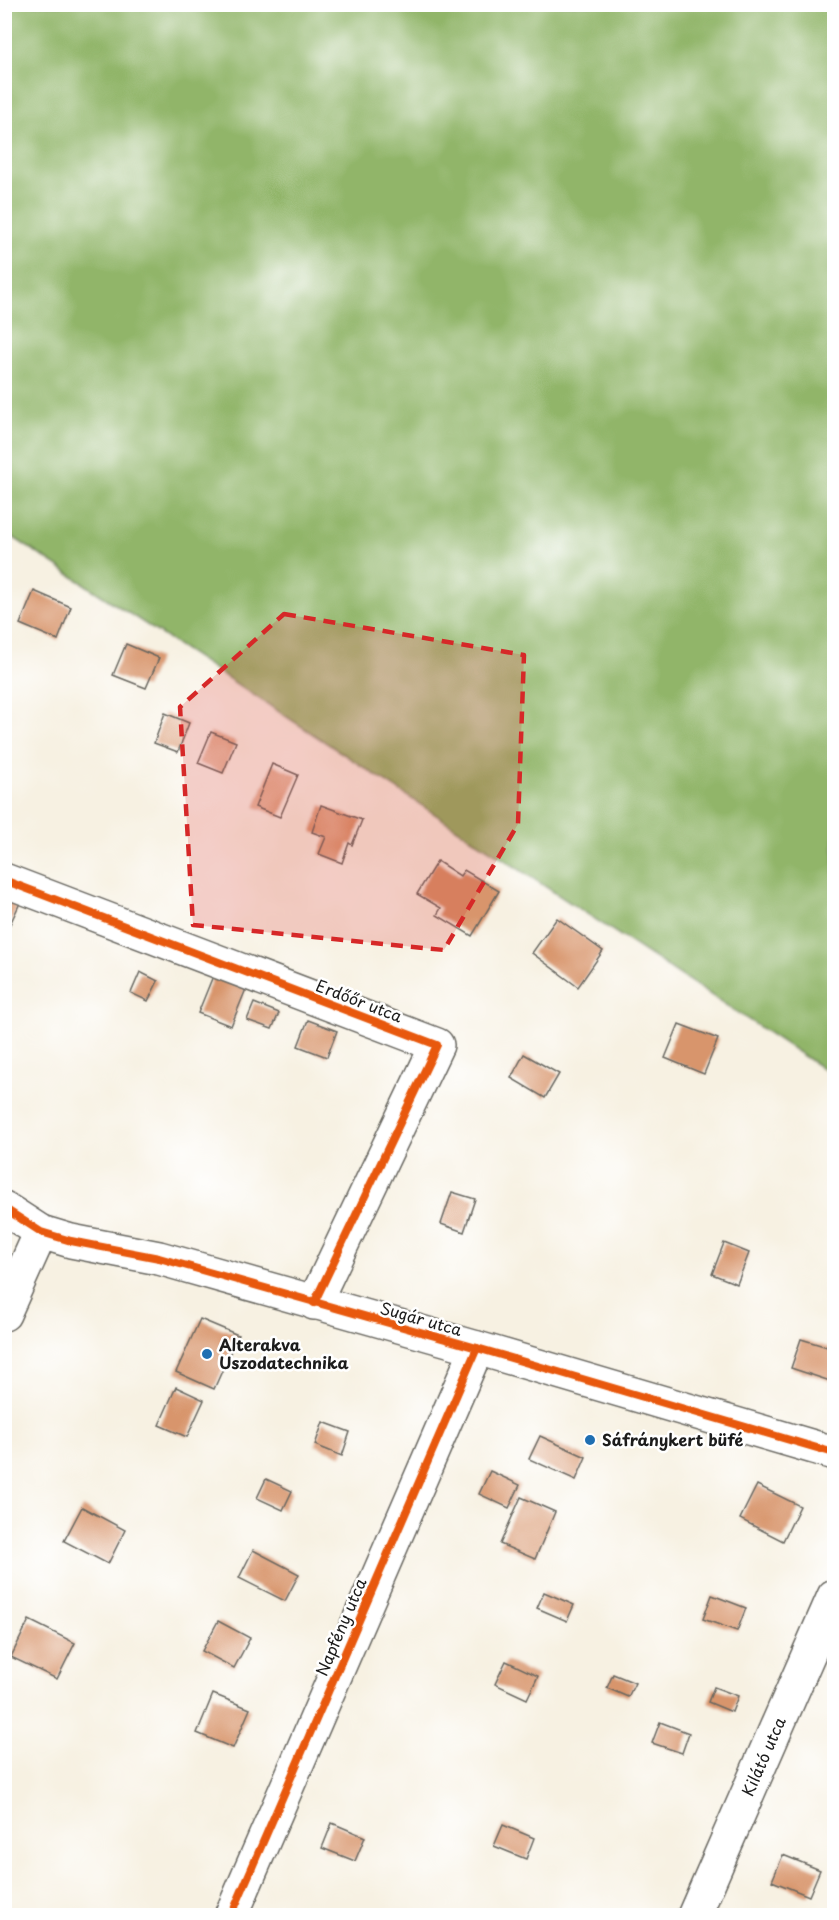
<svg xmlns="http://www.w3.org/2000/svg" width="839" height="1920" font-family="'Playpen Sans',sans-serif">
  <rect width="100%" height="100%" fill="#fff"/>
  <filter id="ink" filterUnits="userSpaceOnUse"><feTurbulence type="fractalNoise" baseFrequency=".0167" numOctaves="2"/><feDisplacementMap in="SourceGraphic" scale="12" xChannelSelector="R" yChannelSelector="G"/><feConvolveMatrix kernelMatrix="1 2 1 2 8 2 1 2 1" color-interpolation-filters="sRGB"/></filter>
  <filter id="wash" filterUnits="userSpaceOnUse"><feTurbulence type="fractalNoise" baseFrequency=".008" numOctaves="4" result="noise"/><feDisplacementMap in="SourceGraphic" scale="24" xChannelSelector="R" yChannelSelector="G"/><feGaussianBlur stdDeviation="1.35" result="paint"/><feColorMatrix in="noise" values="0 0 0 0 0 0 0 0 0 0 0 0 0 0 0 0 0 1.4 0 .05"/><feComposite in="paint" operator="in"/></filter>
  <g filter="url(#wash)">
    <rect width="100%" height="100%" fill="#f7f1e2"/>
    <path fill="#91b569" stroke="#566842" stroke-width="1.5" d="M 4,5 L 834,5 L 834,1076 L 5,532 Z"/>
    <g id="blocks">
      <g fill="#d8956c">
        <path d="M 34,591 L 71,607 L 58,640 L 20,624 Z"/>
        <path d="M 126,644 L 159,658 L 146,688 L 113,675 Z"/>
        <path d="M 165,713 L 189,723 L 178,752 L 154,743 Z"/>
        <path d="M 211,732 L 236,742 L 223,773 L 198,763 Z"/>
        <path d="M 272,764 L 298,775 L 280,817 L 255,807 Z"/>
        <path d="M 321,805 L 362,820 L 352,845 L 349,843 L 342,863 L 319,854 L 326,837 L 312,832 Z"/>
        <path d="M 437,861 L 460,876 L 464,870 L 499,891 L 472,936 L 437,915 L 441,908 L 417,894 Z"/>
        <path d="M 4,894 L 21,901 L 10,924 L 4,922 Z"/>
        <path d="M 557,918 L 603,951 L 578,987 L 532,953 Z"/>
        <path d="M 140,972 L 158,981 L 148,1001 L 131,993 Z"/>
        <path d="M 213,976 L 246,989 L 231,1026 L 198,1013 Z"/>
        <path d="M 254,1003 L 279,1013 L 272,1029 L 247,1020 Z"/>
        <path d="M 308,1020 L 337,1031 L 327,1057 L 298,1046 Z"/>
        <path d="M 679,1024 L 718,1039 L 704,1074 L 665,1058 Z"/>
        <path d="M 524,1054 L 559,1074 L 545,1098 L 511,1078 Z"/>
        <path d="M 452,1192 L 475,1199 L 464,1232 L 441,1224 Z"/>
        <path d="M 724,1243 L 749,1253 L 737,1284 L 712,1274 Z"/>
        <path d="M 200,1319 L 238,1335 L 214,1389 L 176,1372 Z"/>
        <path d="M 801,1339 L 834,1349 L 833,1382 L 791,1368 Z"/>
        <path d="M 176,1387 L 204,1400 L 187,1437 L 159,1425 Z"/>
        <path d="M 323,1422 L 350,1432 L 342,1456 L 315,1445 Z"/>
        <path d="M 540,1436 L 586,1457 L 576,1480 L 529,1459 Z"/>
        <path d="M 490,1471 L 520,1485 L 509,1508 L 479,1494 Z"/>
        <path d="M 266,1479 L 292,1491 L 283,1510 L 257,1498 Z"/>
        <path d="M 757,1485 L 800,1506 L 783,1541 L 740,1519 Z"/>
        <path d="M 521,1497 L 555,1512 L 535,1559 L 500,1544 Z"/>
        <path d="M 82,1507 L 125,1530 L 108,1564 L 64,1541 Z"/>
        <path d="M 253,1550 L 299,1574 L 285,1601 L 239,1578 Z"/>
        <path d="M 544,1592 L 574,1605 L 567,1621 L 537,1608 Z"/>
        <path d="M 712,1595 L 746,1608 L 737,1631 L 703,1619 Z"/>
        <path d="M 29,1620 L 75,1643 L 57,1679 L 11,1657 Z"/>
        <path d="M 218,1621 L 250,1638 L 234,1668 L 202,1651 Z"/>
        <path d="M 506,1661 L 538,1676 L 527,1699 L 495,1684 Z"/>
        <path d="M 613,1674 L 635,1683 L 628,1697 L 607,1688 Z"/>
        <path d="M 714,1687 L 738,1696 L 732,1712 L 708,1702 Z"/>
        <path d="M 213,1694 L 250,1709 L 233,1748 L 197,1733 Z"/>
        <path d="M 660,1722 L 689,1733 L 682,1753 L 652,1743 Z"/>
        <path d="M 332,1823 L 365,1837 L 355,1861 L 322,1848 Z"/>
        <path d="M 503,1825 L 534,1838 L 526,1859 L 494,1846 Z"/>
        <path d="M 783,1855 L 820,1870 L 809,1896 L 772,1881 Z"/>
      </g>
    </g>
  </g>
  <g filter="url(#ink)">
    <use href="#blocks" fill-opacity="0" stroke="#696761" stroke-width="1.5"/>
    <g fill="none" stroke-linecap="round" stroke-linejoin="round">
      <g stroke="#696761" stroke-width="36">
        <g id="minor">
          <path d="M 4,880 L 437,1045 L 314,1303"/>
          <path d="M 4,1208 L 41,1232 L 71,1241 L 159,1258 L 477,1348 L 834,1453"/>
          <path d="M 4,1314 L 41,1232"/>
          <path d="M 231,1916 L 477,1348"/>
          <path id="s1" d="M 694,1916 L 834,1596"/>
        </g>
      </g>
      <use href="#minor" stroke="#fff" stroke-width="33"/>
      <g stroke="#fff" stroke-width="11">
        <g id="cycleway">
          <path d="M 4,880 L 437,1045 L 314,1303"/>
          <path d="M 4,1208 L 41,1232 L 71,1241 L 159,1258 L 477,1348 L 834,1453"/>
          <path d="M 231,1916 L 477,1348"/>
        </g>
      </g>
      <use href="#cycleway" stroke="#e8590c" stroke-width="8"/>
    </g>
  </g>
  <path fill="#d62828" fill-opacity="0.2" stroke="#d62828" stroke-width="4.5" stroke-dasharray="12 8" stroke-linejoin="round" d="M 284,614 L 524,655 L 518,824 L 444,950 L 193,925 L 180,707 Z"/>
  <g fill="#1f6fb2" stroke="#fff" stroke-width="2">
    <circle cx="207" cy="1354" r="6"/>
    <circle cx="590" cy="1440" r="6"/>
  </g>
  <g text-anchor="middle" stroke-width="5" stroke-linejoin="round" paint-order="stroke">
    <g font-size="16" fill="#1c1c1c" stroke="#fff">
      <text transform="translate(359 1001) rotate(21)" y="6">Erdőőr utca</text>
      <text transform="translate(421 1319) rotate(16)" y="6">Sugár utca</text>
      <text transform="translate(341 1627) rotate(-67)" y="6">Napfény utca</text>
      <text dy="6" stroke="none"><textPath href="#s1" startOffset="174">Kilátó utca</textPath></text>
    </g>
    <g font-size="16" font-weight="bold" fill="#1c1c1c" stroke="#fff" text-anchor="start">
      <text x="219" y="1351">Alterakva<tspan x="219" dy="18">Uszodatechnika</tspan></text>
      <text x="602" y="1446">Sáfránykert büfé</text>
    </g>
  </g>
  <rect width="839" height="1920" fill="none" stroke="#fff" stroke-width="24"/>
</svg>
